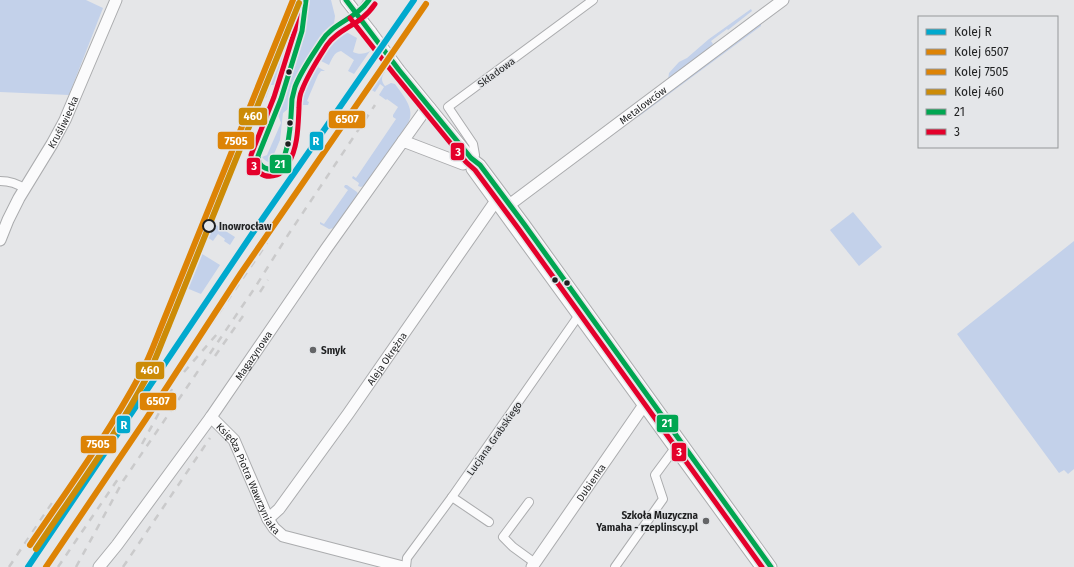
<svg xmlns="http://www.w3.org/2000/svg" width="1074" height="567" font-family="'Fira Sans',sans-serif">
  <rect width="100%" height="100%" fill="#e5e6e8"/>
  <g fill="#c3d1ea">
    <path d="M 0,0 L 86,0 L 103,8 L 69,95 L 0,92 Z"/>
    <path d="M 310,0 L 331,0 L 335,16 L 334,24 C 322,35 314,47 306,61 C 297,77 290,90 289,108 L 283,113 L 280,140 L 274,154 L 276,161 C 270,164 266,162 262,157 L 267,155 L 281,123 L 278,115 C 292,78 304,39 310,0 Z"/>
    <path d="M 751,9 L 752,11 L 728,30 L 727,29 L 711,41 L 713,44 L 698,58 L 668,80 L 669,73 L 679,62 L 687,58 L 709,39 Z"/>
    <path d="M 760,22 L 761,24 L 761,26 L 638,117 L 639,114 Z"/>
    <path d="M 292,28 L 294,29 L 290,39 L 276,85 L 271,85 L 266,98 L 264,97 Z"/>
    <path d="M 342,33 L 348,33 L 357,38 L 353,52 C 359,55 365,54 370,51 L 354,74 L 348,71 L 354,60 L 341,51 C 334,52 332,59 329,65 L 321,61 L 322,59 L 321,58 C 326,48 331,37 342,33 Z"/>
    <path d="M 316,65 L 319,66 L 318,67 L 325,71 L 321,71 L 318,75 L 307,101 L 309,102 L 308,105 L 302,105 L 305,88 Z"/>
    <path d="M 382,67 L 385,72 C 381,77 381,81 385,86 L 391,83 L 395,84 C 402,94 415,108 409,121 C 406,126 402,132 399,137 L 399,138 L 366,185 L 361,187 L 358,186 L 359,183 L 352,178 L 353,176 L 356,178 L 396,119 L 393,117 L 393,115 L 398,107 L 387,99 L 386,100 L 379,95 L 384,87 L 380,84 L 375,92 L 370,89 Z"/>
    <path d="M 345,185 L 347,185 L 357,192 L 358,194 L 335,228 L 329,229 L 320,224 L 320,222 L 324,224 L 348,190 L 344,187 Z"/>
    <path d="M 853,212 L 882,247 L 859,266 L 830,230 Z"/>
    <path d="M 213,223 L 235,237 L 230,245 L 224,241 L 225,239 L 218,234 L 213,241 L 207,237 Z"/>
    <path d="M 1074,241 L 1074,469 L 1068,474 L 1064,470 L 1059,473 L 957,334 Z"/>
    <path d="M 199,252 L 220,265 L 201,294 L 184,287 Z"/>
  </g>
  <g fill="none" stroke-linecap="round" stroke-linejoin="round">
    <g stroke="#abacae" stroke-width="10">
      <g id="street">
        <path d="M 356,14 L 363,9 L 369,0"/>
        <path d="M 471,158 L 475,155 L 473,144 L 448,107 L 593,0"/>
        <path d="M 0,181 C 9,181 17,183 25,189"/>
        <path d="M 452,497 L 489,522"/>
        <path d="M 529,502 L 503,537 L 513,547 L 535,563"/>
        <path d="M 406,567 L 407,558 L 452,497 L 579,315 L 582,313"/>
        <path d="M 615,567 L 663,499 L 655,475 L 675,448"/>
      </g>
    </g>
    <g stroke="#abacae" stroke-width="13">
      <g id="secondary">
        <path d="M 346,0 L 371,32"/>
        <path d="M 399,70 L 471,158 L 480,165 L 524,224 L 771,567"/>
        <path d="M 403,141 L 423,113 L 430,108"/>
        <path d="M 471,158 L 472,169 L 761,567"/>
        <path id="s1" d="M 505,208 L 783,0"/>
        <path id="s2" d="M 0,240 L 8,220 L 19,198 L 52,144 L 65,120 L 116,0"/>
        <path id="s3" d="M 211,417 L 234,440 L 268,519 L 274,528 L 283,536 L 403,567"/>
        <path id="s4" d="M 268,519 L 279,509 L 348,414 L 493,205 L 502,199"/>
        <path id="s5" d="M 99,567 L 117,545 L 211,417 L 326,249 L 403,141 L 463,164 L 471,158"/>
        <path id="s6" d="M 532,567 L 644,405 L 649,401"/>
      </g>
    </g>
    <use href="#street" stroke="#fbfbfc" stroke-width="8"/>
    <use href="#secondary" stroke="#fbfbfc" stroke-width="11"/>
    <g stroke="#cacacb" stroke-width="2.5" stroke-dasharray="7 7" stroke-linecap="butt">
      <path d="M 367,88 L 426,0"/>
      <path d="M 260,292 L 268,280"/>
      <path d="M 215,356 L 243,316"/>
      <path d="M 184,372 L 217,334"/>
      <path d="M 142,444 L 172,389"/>
      <path d="M 9,567 L 52,503"/>
      <path d="M 45,567 L 146,417 L 210,326 L 267,243"/>
      <path d="M 58,567 L 120,476"/>
      <path d="M 76,567 L 123,481 L 254,289 L 288,235 L 375,105"/>
      <path d="M 123,567 L 210,438"/>
    </g>
    <g stroke="#abacae" stroke-width="13" stroke-linecap="butt">
      <path id="secondary-bridge" d="M 371,32 L 399,70"/>
    </g>
    <use href="#secondary-bridge" stroke="#fbfbfc" stroke-width="11"/>
    <g stroke="#e4e6e9" stroke-width="8">
      <g id="bus-1">
        <path d="M 306,0 L 302,31 L 281,99 L 258,156 C 258,161 260,166 265,168 C 291,180 291,112 292,99 C 293,95 294,91 295,87 C 301,71 312,56 321,42 C 332,23 356,19 369,0"/>
        <path d="M 346,0 L 399,70 L 471,158 L 480,165 L 524,224 L 771,567"/>
      </g>
    </g>
    <g stroke="#e4e6e9" stroke-width="8">
      <g id="bus-2">
        <path d="M 299,0 L 295,30 L 274,97 L 251,155 C 251,162 253,169 260,173 C 265,177 271,177 277,175 C 282,173 285,169 288,164 C 298,148 298,127 299,108 C 299,102 299,96 302,90 C 308,74 318,59 327,45 C 335,33 349,28 361,19 C 366,15 371,10 375,4"/>
        <path d="M 350,18 L 394,74 L 466,162 L 475,170 L 518,228 L 762,567"/>
      </g>
    </g>
    <use href="#bus-1" stroke="#00a651" stroke-width="5"/>
    <use href="#bus-2" stroke="#e4002b" stroke-width="5"/>
    <g stroke="#e4e6e9" stroke-width="9">
      <path id="rail-1" d="M 28,567 L 252,234 L 414,0"/>
    </g>
    <g stroke="#e4e6e9" stroke-width="9">
      <path id="rail-2" d="M 46,567 L 146,419 L 241,273 L 426,4"/>
    </g>
    <g stroke="#e4e6e9" stroke-width="9">
      <path id="rail-3" d="M 30,545 C 68,489 109,433 141,373 C 150,357 156,339 163,322 L 293,0"/>
    </g>
    <g stroke="#e4e6e9" stroke-width="9">
      <path id="rail-4" d="M 36,549 C 74,492 116,436 148,375 C 156,359 162,341 169,325 L 299,3"/>
    </g>
    <use href="#rail-1" stroke="#00a9ce" stroke-width="6"/>
    <use href="#rail-2" stroke="#dd8305" stroke-width="6"/>
    <use href="#rail-3" stroke="#dd8305" stroke-width="6"/>
    <use href="#rail-4" stroke="#cc8b07" stroke-width="6"/>
  </g>
  <g fill="#1f2021" stroke="#e4e6e9" stroke-width="1.5">
    <circle cx="289" cy="72" r="3.5"/>
    <circle cx="290" cy="123" r="3.5"/>
    <circle cx="288" cy="144" r="3.5"/>
    <circle cx="555" cy="280" r="3.5"/>
    <circle cx="567" cy="283" r="3.5"/>
  </g>
  <circle fill="#e4e6e9" stroke="#1f2021" stroke-width="2" cx="209" cy="226" r="6"/>
  <g fill="#646567" stroke="#e4e6e9" stroke-width="1.5">
    <circle cx="313" cy="350" r="4"/>
    <circle cx="706" cy="521" r="4"/>
  </g>
  <g text-anchor="middle" stroke-width="3" stroke-linejoin="round" paint-order="stroke">
    <g font-size="10" fill="#1f2021" stroke="#e4e6e9">
      <text transform="translate(496 72) rotate(-36)" y="4">Składowa</text>
      <text dy="4" stroke="none"><textPath href="#s1" startOffset="172">Metalowców</textPath></text>
      <text dy="4" stroke="none"><textPath href="#s2" startOffset="134">Kruśliwiecka</textPath></text>
      <text dy="4" stroke="none"><textPath href="#s5" startOffset="262">Magazynowa</textPath></text>
      <text dy="4" stroke="none"><textPath href="#s4" startOffset="200">Aleja Okrężna</textPath></text>
      <text transform="translate(494 438) rotate(-55)" y="4">Lucjana Grabskiego</text>
      <text dy="4" stroke="none"><textPath href="#s3" startOffset="73">Księdza Piotra Wawrzyniaka</textPath></text>
      <text dy="4" stroke="none"><textPath href="#s6" startOffset="103">Dubienka</textPath></text>
    </g>
    <g font-size="10" font-weight="bold" fill="#1f2021" stroke="#e4e6e9" text-anchor="start">
      <text x="219" y="230">Inowrocław</text>
    </g>
    <g font-size="10" font-weight="bold" fill="#1f2021" stroke="#e4e6e9" text-anchor="start">
      <text x="321" y="354">Smyk</text>
      <text x="698" y="519" text-anchor="end">Szkoła Muzyczna<tspan x="698" dy="12">Yamaha - rzeplinscy.pl</tspan></text>
    </g>
  </g>
  <g stroke="#e4e6e9" stroke-width="1.5">
    <rect x="238" y="107" width="30" height="19" rx="4" fill="#cc8b07"/>
    <rect x="328" y="110" width="38" height="19" rx="4" fill="#dd8305"/>
    <rect x="217" y="131" width="38" height="19" rx="4" fill="#dd8305"/>
    <rect x="309" y="131" width="15" height="20" rx="4" fill="#00a9ce"/>
    <rect x="450" y="142" width="15" height="19" rx="4" fill="#e4002b"/>
    <rect x="269" y="154" width="23" height="20" rx="4" fill="#00a651"/>
    <rect x="246" y="157" width="15" height="19" rx="4" fill="#e4002b"/>
    <rect x="135" y="361" width="30" height="19" rx="4" fill="#cc8b07"/>
    <rect x="139" y="392" width="38" height="19" rx="4" fill="#dd8305"/>
    <rect x="656" y="414" width="23" height="19" rx="4" fill="#00a651"/>
    <rect x="116" y="415" width="15" height="19" rx="4" fill="#00a9ce"/>
    <rect x="80" y="435" width="37" height="19" rx="4" fill="#dd8305"/>
    <rect x="671" y="442" width="16" height="20" rx="4" fill="#e4002b"/>
  </g>
  <g font-size="11" text-anchor="middle" font-weight="bold" fill="#fff">
    <text x="253" y="120">460</text>
    <text x="347" y="123">6507</text>
    <text x="236" y="145">7505</text>
    <text x="316" y="145">R</text>
    <text x="458" y="156">3</text>
    <text x="280" y="168">21</text>
    <text x="254" y="170">3</text>
    <text x="150" y="374">460</text>
    <text x="158" y="405">6507</text>
    <text x="667" y="427">21</text>
    <text x="124" y="429">R</text>
    <text x="98" y="448">7505</text>
    <text x="679" y="456">3</text>
  </g>
  <rect x="918" y="16" width="140" height="132" fill="#e4e6e9" stroke="#959799"/>
  <rect x="926" y="29" width="20" height="6" fill="#00a9ce" stroke="#959799"/>
  <text x="954" y="36" font-size="12" fill="#1f2021">Kolej R</text>
  <rect x="926" y="49" width="20" height="6" fill="#dd8305" stroke="#959799"/>
  <text x="954" y="56" font-size="12" fill="#1f2021">Kolej 6507</text>
  <rect x="926" y="69" width="20" height="6" fill="#dd8305" stroke="#959799"/>
  <text x="954" y="76" font-size="12" fill="#1f2021">Kolej 7505</text>
  <rect x="926" y="89" width="20" height="6" fill="#cc8b07" stroke="#959799"/>
  <text x="954" y="96" font-size="12" fill="#1f2021">Kolej 460</text>
  <rect x="926" y="109" width="20" height="6" fill="#00a651" stroke="#959799"/>
  <text x="954" y="116" font-size="12" fill="#1f2021">21</text>
  <rect x="926" y="129" width="20" height="6" fill="#e4002b" stroke="#959799"/>
  <text x="954" y="136" font-size="12" fill="#1f2021">3</text>
</svg>
